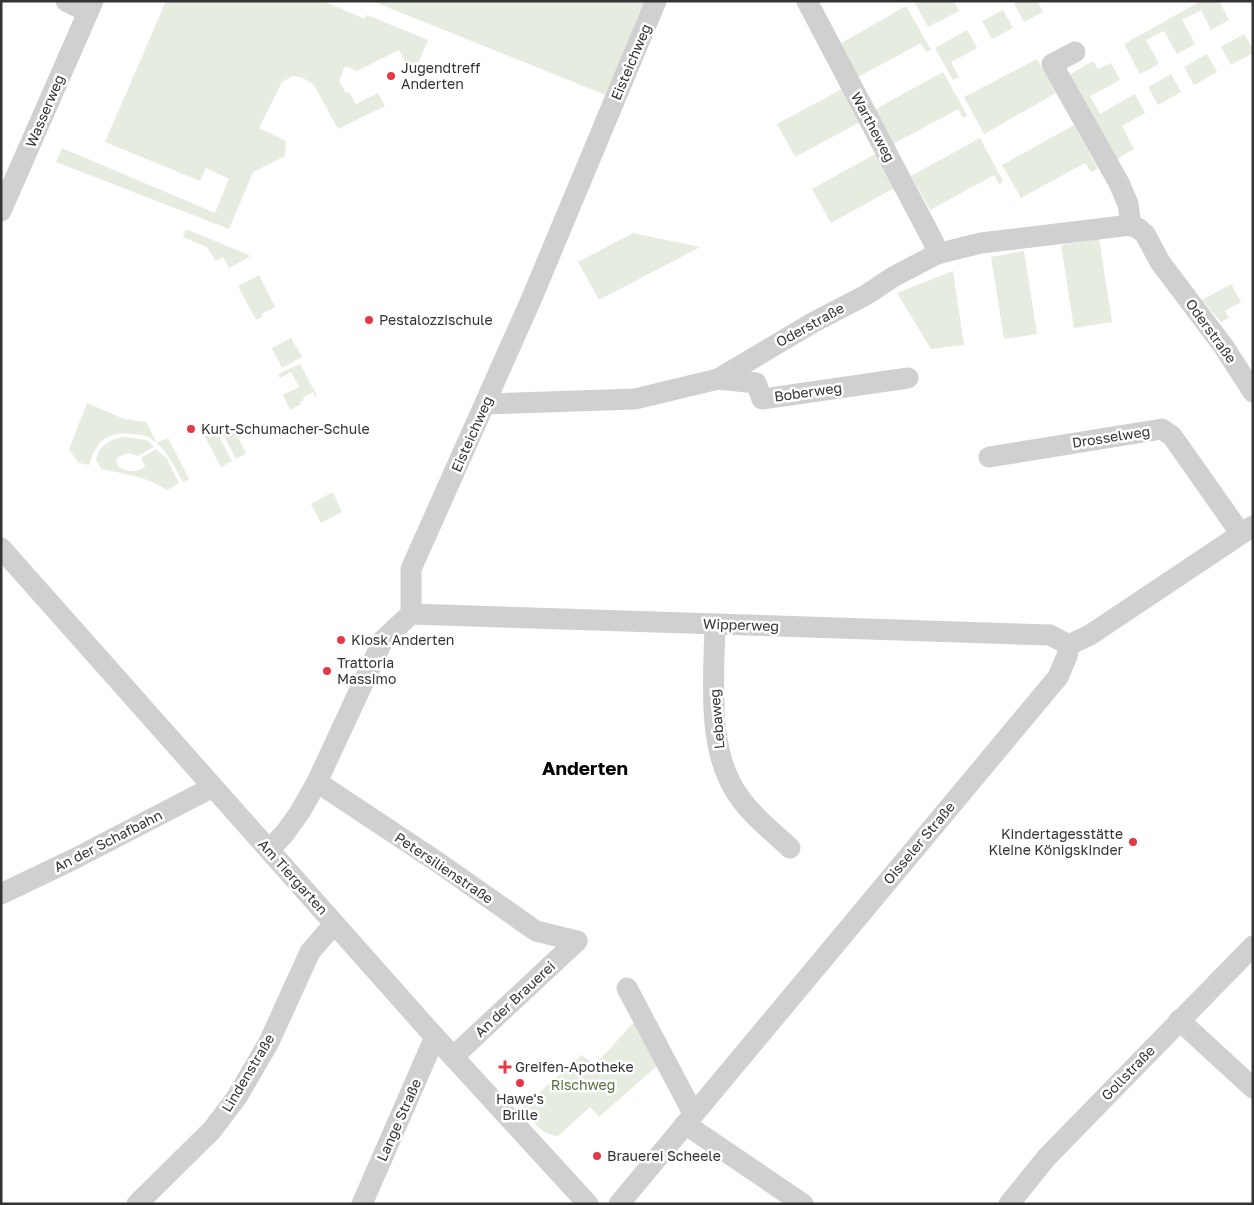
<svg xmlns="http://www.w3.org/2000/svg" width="1254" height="1205" font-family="'Golos Text',sans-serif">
  <rect width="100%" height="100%" fill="#fff"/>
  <g fill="#e6ecdf">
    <path d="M 166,1 L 323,1 L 365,19 L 367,15 L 428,40 L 413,75 L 399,50 L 357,71 L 345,66 L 339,81 L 346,93 L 349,92 L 356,104 L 378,93 L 385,106 L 338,129 L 314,85 L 303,78 L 293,76 L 282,82 L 259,128 L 286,141 L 285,156 L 253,172 L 229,229 L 56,162 L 62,148 L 215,213 L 229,179 L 206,168 L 200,181 L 105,142 Z"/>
    <path d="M 372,1 L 651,1 L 613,98 Z"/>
    <path d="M 914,1 L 954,1 L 959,11 L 928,27 Z"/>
    <path d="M 1019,1 L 1037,1 L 1043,12 L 1024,22 L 1014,4 Z"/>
    <path d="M 1201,1 L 1219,1 L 1229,20 L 1211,30 L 1201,10 L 1182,20 L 1195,44 L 1177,54 L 1164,31 L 1146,40 L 1159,64 L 1140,74 L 1124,44 Z"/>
    <path d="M 906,6 L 931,50 L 926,52 L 921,43 L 856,78 L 838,45 Z"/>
    <path d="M 1003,10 L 1013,28 L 992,39 L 982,21 Z"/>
    <path d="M 967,30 L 977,48 L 951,62 L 959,77 L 953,80 L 935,48 Z"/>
    <path d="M 1244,34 L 1253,49 L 1253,53 L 1231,65 L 1221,47 Z"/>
    <path d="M 1207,54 L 1217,72 L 1194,85 L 1184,67 Z"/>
    <path d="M 1037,59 L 1056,93 L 984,134 L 964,97 Z"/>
    <path d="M 1093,61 L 1098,69 L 1111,63 L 1120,80 L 1090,96 L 1100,114 L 1135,94 L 1145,113 L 1122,126 L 1134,149 L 1114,161 L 1069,81 L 1071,74 Z"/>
    <path d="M 943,72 L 967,115 L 963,118 L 958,109 L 893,144 L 874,110 Z"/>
    <path d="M 1171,74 L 1181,92 L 1158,105 L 1148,87 Z"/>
    <path d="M 842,89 L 860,122 L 795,157 L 777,124 Z"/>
    <path d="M 1074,125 L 1098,169 L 1091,172 L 1085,163 L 1021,198 L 1002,165 Z"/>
    <path d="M 980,138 L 1003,181 L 999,184 L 994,175 L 930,210 L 911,176 Z"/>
    <path d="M 877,153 L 896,187 L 831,223 L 812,189 Z"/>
    <path d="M 186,229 L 249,255 L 249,257 L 229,268 L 223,257 L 216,261 L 207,247 L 183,237 Z"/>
    <path d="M 633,233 L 700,247 L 599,300 L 578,262 Z"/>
    <path d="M 1099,239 L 1112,322 L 1074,328 L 1061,245 Z"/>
    <path d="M 1024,251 L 1037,334 L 1004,339 L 991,257 Z"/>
    <path d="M 953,271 L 964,345 L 931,349 L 897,293 Z"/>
    <path d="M 259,275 L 275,307 L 261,314 L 263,317 L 256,320 L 238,286 Z"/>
    <path d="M 1231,284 L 1241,302 L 1225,311 L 1229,318 L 1221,322 L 1202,300 Z"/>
    <path d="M 291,338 L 302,357 L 282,368 L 272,348 Z"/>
    <path d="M 300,364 L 317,396 L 315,397 L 313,392 L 303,397 L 304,400 L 300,402 L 301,404 L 290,410 L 283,395 L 299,387 L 291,372 L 280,378 L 278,374 Z"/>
    <path d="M 87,403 L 124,419 L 146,422 L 157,443 L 168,438 L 189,479 L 183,482 C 174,466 166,448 150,438 C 146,435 140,435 135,434 C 107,431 97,439 89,465 L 79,463 L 69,450 Z"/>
    <path d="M 232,426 L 246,453 L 236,459 L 222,432 Z"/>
    <path d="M 215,429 L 232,461 L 221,467 L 204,435 Z"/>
    <path d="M 125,437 L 147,440 L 154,447 L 137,456 L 129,453 L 120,456 L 116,459 L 118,466 C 126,472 139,474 145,466 L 141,458 L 156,449 L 167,459 L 179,483 L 167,490 C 145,476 126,474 101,469 L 96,459 C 101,444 110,439 125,437 Z"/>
    <path d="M 333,492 L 342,512 L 321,523 L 311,504 Z"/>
    <path d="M 634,1022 L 657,1066 L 599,1117 L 590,1107 L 558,1136 C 542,1136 532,1120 522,1108 L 582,1055 L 595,1065 Z"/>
  </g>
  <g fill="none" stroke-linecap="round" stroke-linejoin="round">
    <g stroke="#d0d0d0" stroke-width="21">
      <path d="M 66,1 L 88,12"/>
      <path d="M 807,1 L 934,243 L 937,254"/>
      <path d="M 1075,52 L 1052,64 L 1119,183 L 1128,204 L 1131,225"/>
      <path d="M 1,211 L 93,1"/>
      <path d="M 718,379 L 756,383 L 762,399 L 908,378"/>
      <path d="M 486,404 L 635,399 L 718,379 L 814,322 L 866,295 L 893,277 L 937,254 L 981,243 L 1131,225 L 1139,229 L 1145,234 L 1160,262 L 1224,347 L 1253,392"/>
      <path d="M 989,457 L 1162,429 L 1172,436 L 1241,534"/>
      <path d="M 1,548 L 435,1037 L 588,1204"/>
      <path d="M 411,614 L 1050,635 L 1069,645"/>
      <path d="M 715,624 C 714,680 705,756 743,802 C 756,819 774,833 790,848"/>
      <path d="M 1069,645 L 1090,635 L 1253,526"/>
      <path d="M 317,782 L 439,863 L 536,931 L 577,941"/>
      <path d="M 269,850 L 285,833 L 300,812 L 317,782 L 383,640 L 411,614 L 411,569 L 531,300 L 656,1"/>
      <path d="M 1,894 L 72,860 L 213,787"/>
      <path d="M 627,988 L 693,1113"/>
      <path d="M 1179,1020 L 1253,1088"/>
      <path d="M 453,1057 L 577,941"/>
      <path d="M 685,1124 L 803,1204"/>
      <path d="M 137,1204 L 212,1130 L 237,1097 L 269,1042 L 310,952 L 334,924"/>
      <path d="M 362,1204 L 435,1037"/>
      <path d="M 619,1204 L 1058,677 L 1067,656 L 1069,645"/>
      <path d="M 1009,1204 L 1047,1157 L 1253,946"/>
    </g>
  </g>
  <g fill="#e63946" stroke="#fff" stroke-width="2">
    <circle cx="391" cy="76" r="5"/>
    <circle cx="369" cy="320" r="5"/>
    <circle cx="191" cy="429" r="5"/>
    <circle cx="341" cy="640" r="5"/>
    <circle cx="327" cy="671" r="5"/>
    <circle cx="1133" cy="842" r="5"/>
    <path d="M502.5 1059.5h5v5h5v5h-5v5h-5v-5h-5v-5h5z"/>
    <circle cx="520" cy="1083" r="5"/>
    <circle cx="597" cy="1156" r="5"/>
  </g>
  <g text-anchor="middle" stroke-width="5" stroke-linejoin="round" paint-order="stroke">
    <g font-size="14" fill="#333" stroke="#fff">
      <text transform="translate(631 62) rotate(-67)" y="5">Eisteichweg</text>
      <text transform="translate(45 111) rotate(-67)" y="5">Wasserweg</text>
      <text transform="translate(873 127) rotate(62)" y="5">Wartheweg</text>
      <text transform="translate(810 325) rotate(-29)" y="5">Oderstraße</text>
      <text transform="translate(1211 331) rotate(54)" y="5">Oderstraße</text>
      <text transform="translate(808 392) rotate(-8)" y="5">Boberweg</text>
      <text transform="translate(472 434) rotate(-66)" y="5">Eisteichweg</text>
      <text transform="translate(1111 437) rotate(-9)" y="5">Drosselweg</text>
      <text transform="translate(741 625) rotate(2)" y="5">Wipperweg</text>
      <text transform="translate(717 719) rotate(-95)" y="5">Lebaweg</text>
      <text transform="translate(108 841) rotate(-27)" y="5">An der Schafbahn</text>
      <text transform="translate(919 843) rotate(-50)" y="5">Oisseler Straße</text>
      <text transform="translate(444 868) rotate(34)" y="5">Petersilienstraße</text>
      <text transform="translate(293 877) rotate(48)" y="5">Am Tiergarten</text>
      <text transform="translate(515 999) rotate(-43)" y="5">An der Brauerei</text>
      <text transform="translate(248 1073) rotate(-59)" y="5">Lindenstraße</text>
      <text transform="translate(1128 1073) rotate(-46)" y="5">Gollstraße</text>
      <text transform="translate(399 1120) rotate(-66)" y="5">Lange Straße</text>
    </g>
    <g font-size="14" fill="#333" stroke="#fff" text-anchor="start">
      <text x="401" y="73">Jugendtreff<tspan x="401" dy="16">Anderten</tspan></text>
      <text x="379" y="325">Pestalozzischule</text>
      <text x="201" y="434">Kurt-Schumacher-Schule</text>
      <text x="351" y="645">Kiosk Anderten</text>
      <text x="337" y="668">Trattoria<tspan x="337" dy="16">Massimo</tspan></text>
      <text x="1123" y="839" text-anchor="end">Kindertagesstätte<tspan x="1123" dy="16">Kleine Königskinder</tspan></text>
      <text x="515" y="1072">Greifen-Apotheke</text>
      <text x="520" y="1104" text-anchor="middle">Hawe's<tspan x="520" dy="16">Brille</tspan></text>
      <text x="607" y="1161">Brauerei Scheele</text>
    </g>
    <g font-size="14" fill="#56703f" stroke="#fff">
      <text x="583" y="1090">Rischweg</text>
    </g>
    <g font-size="19" font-weight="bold" fill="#000" stroke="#fff">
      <text x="585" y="775">Anderten</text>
    </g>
  </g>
  <rect width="1254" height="1205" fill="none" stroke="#333333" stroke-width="5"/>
</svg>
